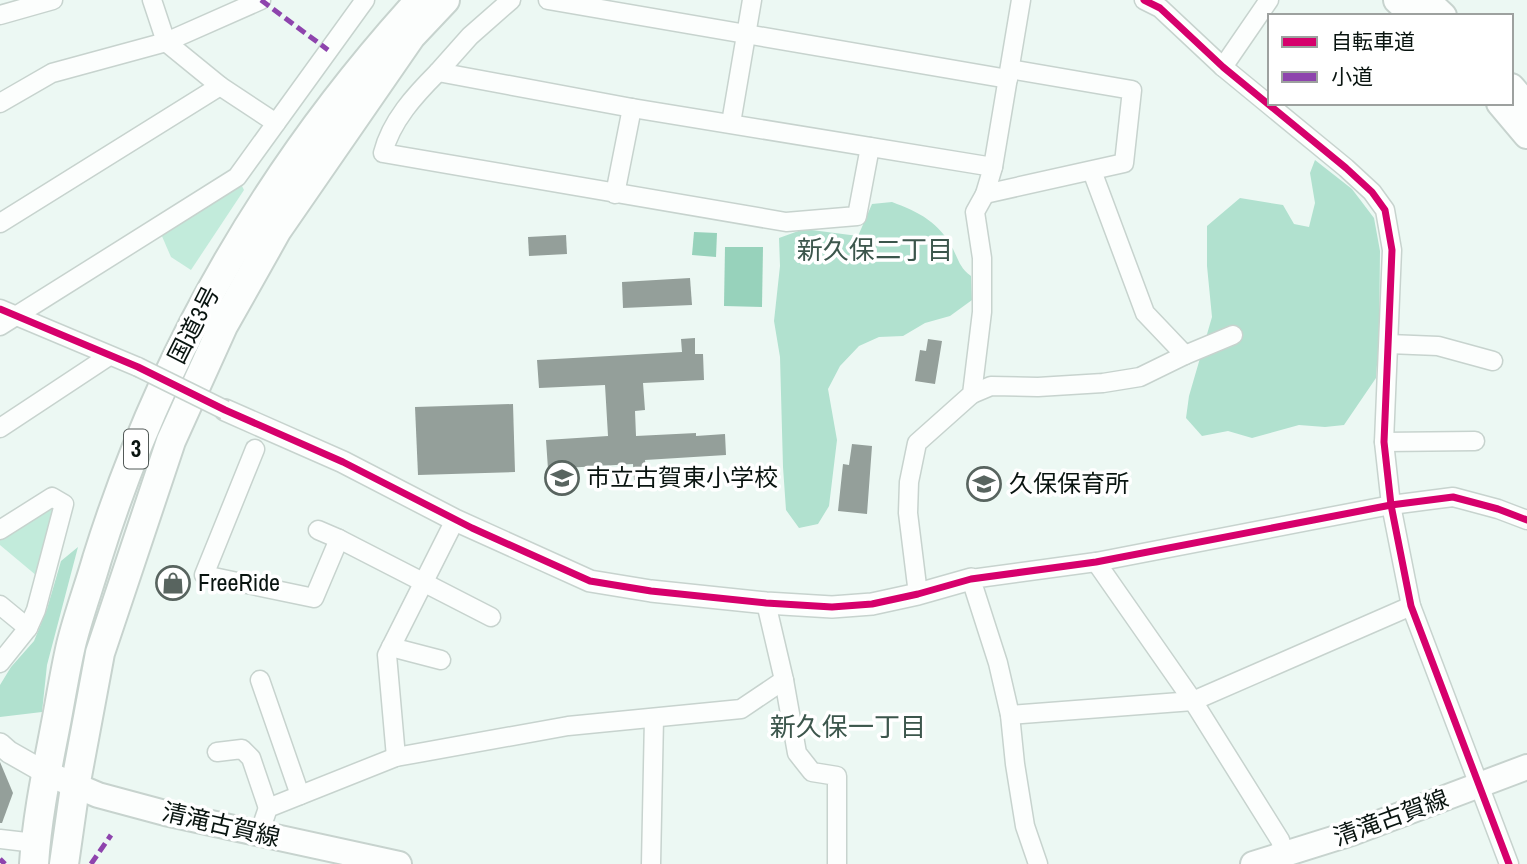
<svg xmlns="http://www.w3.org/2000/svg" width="1527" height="864" font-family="'Archivo Narrow','Noto Sans JP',sans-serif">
  <rect width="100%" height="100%" fill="#ecf8f3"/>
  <g fill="#c2ebdb">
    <path d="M 240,182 L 244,190 L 191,270 L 171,257 L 161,234 Z"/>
    <path d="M 49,507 L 57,511 L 37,576 L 0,545 L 0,537 Z"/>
  </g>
  <g fill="#b1e1cf">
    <path d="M 1315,160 L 1352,189 L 1374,218 L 1380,251 L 1379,340 L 1376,378 L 1344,425 L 1325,427 L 1299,425 L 1252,438 L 1228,431 L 1202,436 L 1186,418 L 1189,396 L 1212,317 L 1207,266 L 1207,226 L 1240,198 L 1283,205 L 1294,224 L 1309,227 L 1315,203 L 1310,173 Z"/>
    <path d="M 892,202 C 919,212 939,222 953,249 C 959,261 960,268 971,276 L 972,300 L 950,316 L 925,323 L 903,336 L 879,337 L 859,346 L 840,366 L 828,389 L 837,440 L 829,506 L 818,524 L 799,528 L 786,510 L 783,467 L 780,357 L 774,321 L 780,266 L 779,238 L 804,229 L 858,236 L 872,204 Z"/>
    <path d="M 78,547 L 47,665 L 42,712 L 0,717 L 0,685 L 11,667 L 34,641 L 47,609 L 61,561 Z"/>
  </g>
  <g fill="#97d2bb">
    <path d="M 694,232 L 717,233 L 716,257 L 692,255 Z"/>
    <path d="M 725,247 L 763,247 L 762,307 L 724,306 Z"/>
  </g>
  <g fill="#949f9a">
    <path d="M 566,235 L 567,254 L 529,256 L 528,237 Z"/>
    <path d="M 690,278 L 692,305 L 623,308 L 622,282 Z"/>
    <path d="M 695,338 L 695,354 L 703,354 L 704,380 L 643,383 L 645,410 L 635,411 L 636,436 L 696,433 L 696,436 L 725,434 L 726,455 L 645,460 L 647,479 L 634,480 L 633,464 L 548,469 L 546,440 L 608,436 L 605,385 L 539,388 L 537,360 L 682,352 L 681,339 Z"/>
    <path d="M 928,339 L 942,341 L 935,384 L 915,381 L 920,350 L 926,351 Z"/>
    <path d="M 513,404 L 515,472 L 418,475 L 415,407 Z"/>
    <path d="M 852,444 L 872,446 L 867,514 L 838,511 L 843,464 L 849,465 Z"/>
    <path d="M 0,762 L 13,793 L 2,823 L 0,823 Z"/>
  </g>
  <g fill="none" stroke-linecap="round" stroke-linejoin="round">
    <g stroke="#c7d3ce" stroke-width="21">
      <g id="minor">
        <path d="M 152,0 L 166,42 L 220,86"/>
        <path d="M 511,0 L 470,36 L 438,72 L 632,108 L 993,167"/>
        <path d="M 548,0 L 1008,79"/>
        <path d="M 1144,0 L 1160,8 L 1223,67 L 1346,168 L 1372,192 L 1385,210 L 1392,250 L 1384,442 L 1391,505 L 1411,606 L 1509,864"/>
        <path d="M 0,15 L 53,0"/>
        <path d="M 1223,67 L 1269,0"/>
        <path d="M 438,72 C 415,95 391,121 383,153 L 786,222 L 857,216 L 870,147"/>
        <path d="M 0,103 L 52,73 L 166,42 L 261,0"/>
        <path d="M 731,123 L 752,0"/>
        <path d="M 615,194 L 632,108"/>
        <path d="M 985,194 L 1124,163 L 1132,90 L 1010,69"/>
        <path d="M 0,223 L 220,86 L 276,123"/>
        <path d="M 0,309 L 138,367"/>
        <path d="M 0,326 L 237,177 L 365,0"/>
        <path d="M 1389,344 L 1438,346 L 1493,361"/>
        <path d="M 1185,355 L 1233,335"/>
        <path d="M 972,394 L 991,386 L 1038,387 L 1103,383 L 1140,377 L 1185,355 L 1145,313 L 1092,171"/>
        <path d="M 0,428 L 109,356"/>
        <path d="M 1384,442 L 1475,441"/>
        <path d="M 255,449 L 204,575 L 314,598 L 339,539 L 318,530"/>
        <path d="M 0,530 L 52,497 L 64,504 L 36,610 L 28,628"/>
        <path d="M 339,539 L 491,617"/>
        <path d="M 1096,562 L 1193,701 L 1280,840 L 1285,855"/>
        <path d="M 918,594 L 908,513 L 909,482 L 917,443 L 972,394 L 982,312 L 982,258 L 975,212 L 985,194 L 993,167 L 1021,0"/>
        <path d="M 0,605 L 28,628 L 0,663"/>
        <path d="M 391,647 L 441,660"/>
        <path d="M 260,680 L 300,795"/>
        <path d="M 784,680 L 797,753 L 812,772 L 837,776 L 837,864"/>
        <path d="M 1010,715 L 1193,701 L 1411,606"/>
        <path d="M 217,752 L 242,749 L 251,758 L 268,808"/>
        <path d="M 396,757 L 387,655 L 455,520"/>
        <path d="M 259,834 L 268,808 L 396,757 L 568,726 L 741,709 L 784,680 L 766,603"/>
        <path d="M 0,839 L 35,843"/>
        <path d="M 651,864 L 654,718"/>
        <path d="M 1038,864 L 1025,826 L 1015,764 L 1010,715 L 998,663 L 971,579 L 1096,562 L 1391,505 L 1453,497 L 1498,509 L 1527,520"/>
      </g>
    </g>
    <g stroke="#c7d3ce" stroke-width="24">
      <g id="tertiary">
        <path d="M 225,410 L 343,462 L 455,520 L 590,581 L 651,591 L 766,603 L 832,607 L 872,604 L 918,594 L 971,579"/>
        <path d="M 0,744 L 9,752 L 46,773"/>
      </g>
    </g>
    <g stroke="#c7d3ce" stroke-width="28">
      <g id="secondary">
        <path d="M 46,773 L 98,795 L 165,813 L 399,864"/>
        <path d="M 1253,864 L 1352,833 L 1527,767"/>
      </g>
    </g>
    <g stroke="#c7d3ce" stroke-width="30">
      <g id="primary">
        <path d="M 1397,0 L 1414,16"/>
        <path d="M 1426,0 L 1443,16"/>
        <path d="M 1511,87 L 1527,105"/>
        <path d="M 1500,103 L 1527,135"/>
      </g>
    </g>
    <g stroke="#c7d3ce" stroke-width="32">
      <g id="trunk">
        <path d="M 34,864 C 37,817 47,770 56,723 C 61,697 65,671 71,645 C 78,616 89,587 97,559 C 162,350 273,161 420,0"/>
        <path d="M 64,864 L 75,787 L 100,653 L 171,441 L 223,326 L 277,230 L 411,36 L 445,0"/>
      </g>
    </g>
    <use href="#minor" stroke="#fcfefd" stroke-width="18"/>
    <use href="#tertiary" stroke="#fcfefd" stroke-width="21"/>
    <use href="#secondary" stroke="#fcfefd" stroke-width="24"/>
    <use href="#primary" stroke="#fcfefd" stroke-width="26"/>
    <use href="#trunk" stroke="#fcfefd" stroke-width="28"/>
    <g stroke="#c7d3ce" stroke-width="21" stroke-linecap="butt">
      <path id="minor-bridge" d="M 138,367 L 225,410"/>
    </g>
    <use href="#minor-bridge" stroke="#fcfefd" stroke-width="18"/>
    <g stroke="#8e44ad" stroke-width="5" stroke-dasharray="10 5" stroke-linecap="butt">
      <path d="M 261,0 L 328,50"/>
      <path d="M 0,859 L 5,864"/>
      <path d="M 91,864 L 111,835"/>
    </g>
    <g stroke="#fff" stroke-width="11">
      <g id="cycleway">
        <path d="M 1144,0 L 1160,8 L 1223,67 L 1346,168 L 1372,192 L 1385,210 L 1392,250 L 1384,442 L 1391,505 L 1411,606 L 1509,864"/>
        <path d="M 0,309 L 138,367 L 225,410 L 343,462 L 472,528 L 590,581 L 651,591 L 766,603 L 832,607 L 872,604 L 918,594 L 971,579 L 1096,562 L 1391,505 L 1453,497 L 1498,509 L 1527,520"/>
      </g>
    </g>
    <use href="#cycleway" stroke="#d6006c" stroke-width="7"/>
  </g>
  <defs>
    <g id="school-ring" transform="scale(1.75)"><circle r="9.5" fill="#fff" stroke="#58645f" stroke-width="1.5"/><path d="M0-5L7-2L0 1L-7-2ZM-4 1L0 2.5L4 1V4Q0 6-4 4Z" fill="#58645f"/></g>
    <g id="shop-ring" transform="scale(1.75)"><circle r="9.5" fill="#fff" stroke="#58645f" stroke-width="1.5"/><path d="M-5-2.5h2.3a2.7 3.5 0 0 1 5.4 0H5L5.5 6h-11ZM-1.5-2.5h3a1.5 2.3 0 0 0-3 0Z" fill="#58645f"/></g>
  </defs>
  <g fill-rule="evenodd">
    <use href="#school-ring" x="562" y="478"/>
    <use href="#school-ring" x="984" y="484"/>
    <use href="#shop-ring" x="173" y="583"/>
  </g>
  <g text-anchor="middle" stroke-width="7" stroke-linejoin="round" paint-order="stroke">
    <rect fill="#fff" stroke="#535a58" stroke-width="2" x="124" y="429.5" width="24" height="39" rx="5"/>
    <g font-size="23" font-weight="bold" fill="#091410">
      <text x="136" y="457">3</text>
    </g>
    <g font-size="24" fill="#091410" stroke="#fff">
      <text transform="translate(194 325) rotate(-63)" y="8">国道3号</text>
      <text transform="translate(1391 818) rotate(-20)" y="8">清滝古賀線</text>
      <text transform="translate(221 825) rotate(13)" y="8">清滝古賀線</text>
    </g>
    <g font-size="24" fill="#091410" stroke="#fff" text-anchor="start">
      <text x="586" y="486">市立古賀東小学校</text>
      <text x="1009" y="492">久保保育所</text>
      <text x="198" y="591">FreeRide</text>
    </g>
    <g font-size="26" fill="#3c564c" stroke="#fff">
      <text x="875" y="259">新久保二丁目</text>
      <text x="848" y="736">新久保一丁目</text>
    </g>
  </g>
  <rect x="1268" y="14" width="245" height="91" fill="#ffffff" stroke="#9da19f" stroke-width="2"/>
  <rect x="1282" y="37" width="35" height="10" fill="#d6006c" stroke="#9da19f" stroke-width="2"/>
  <text x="1331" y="49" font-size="21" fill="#091410">自転車道</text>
  <rect x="1282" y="72" width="35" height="10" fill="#8e44ad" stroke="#9da19f" stroke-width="2"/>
  <text x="1331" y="84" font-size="21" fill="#091410">小道</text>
</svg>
